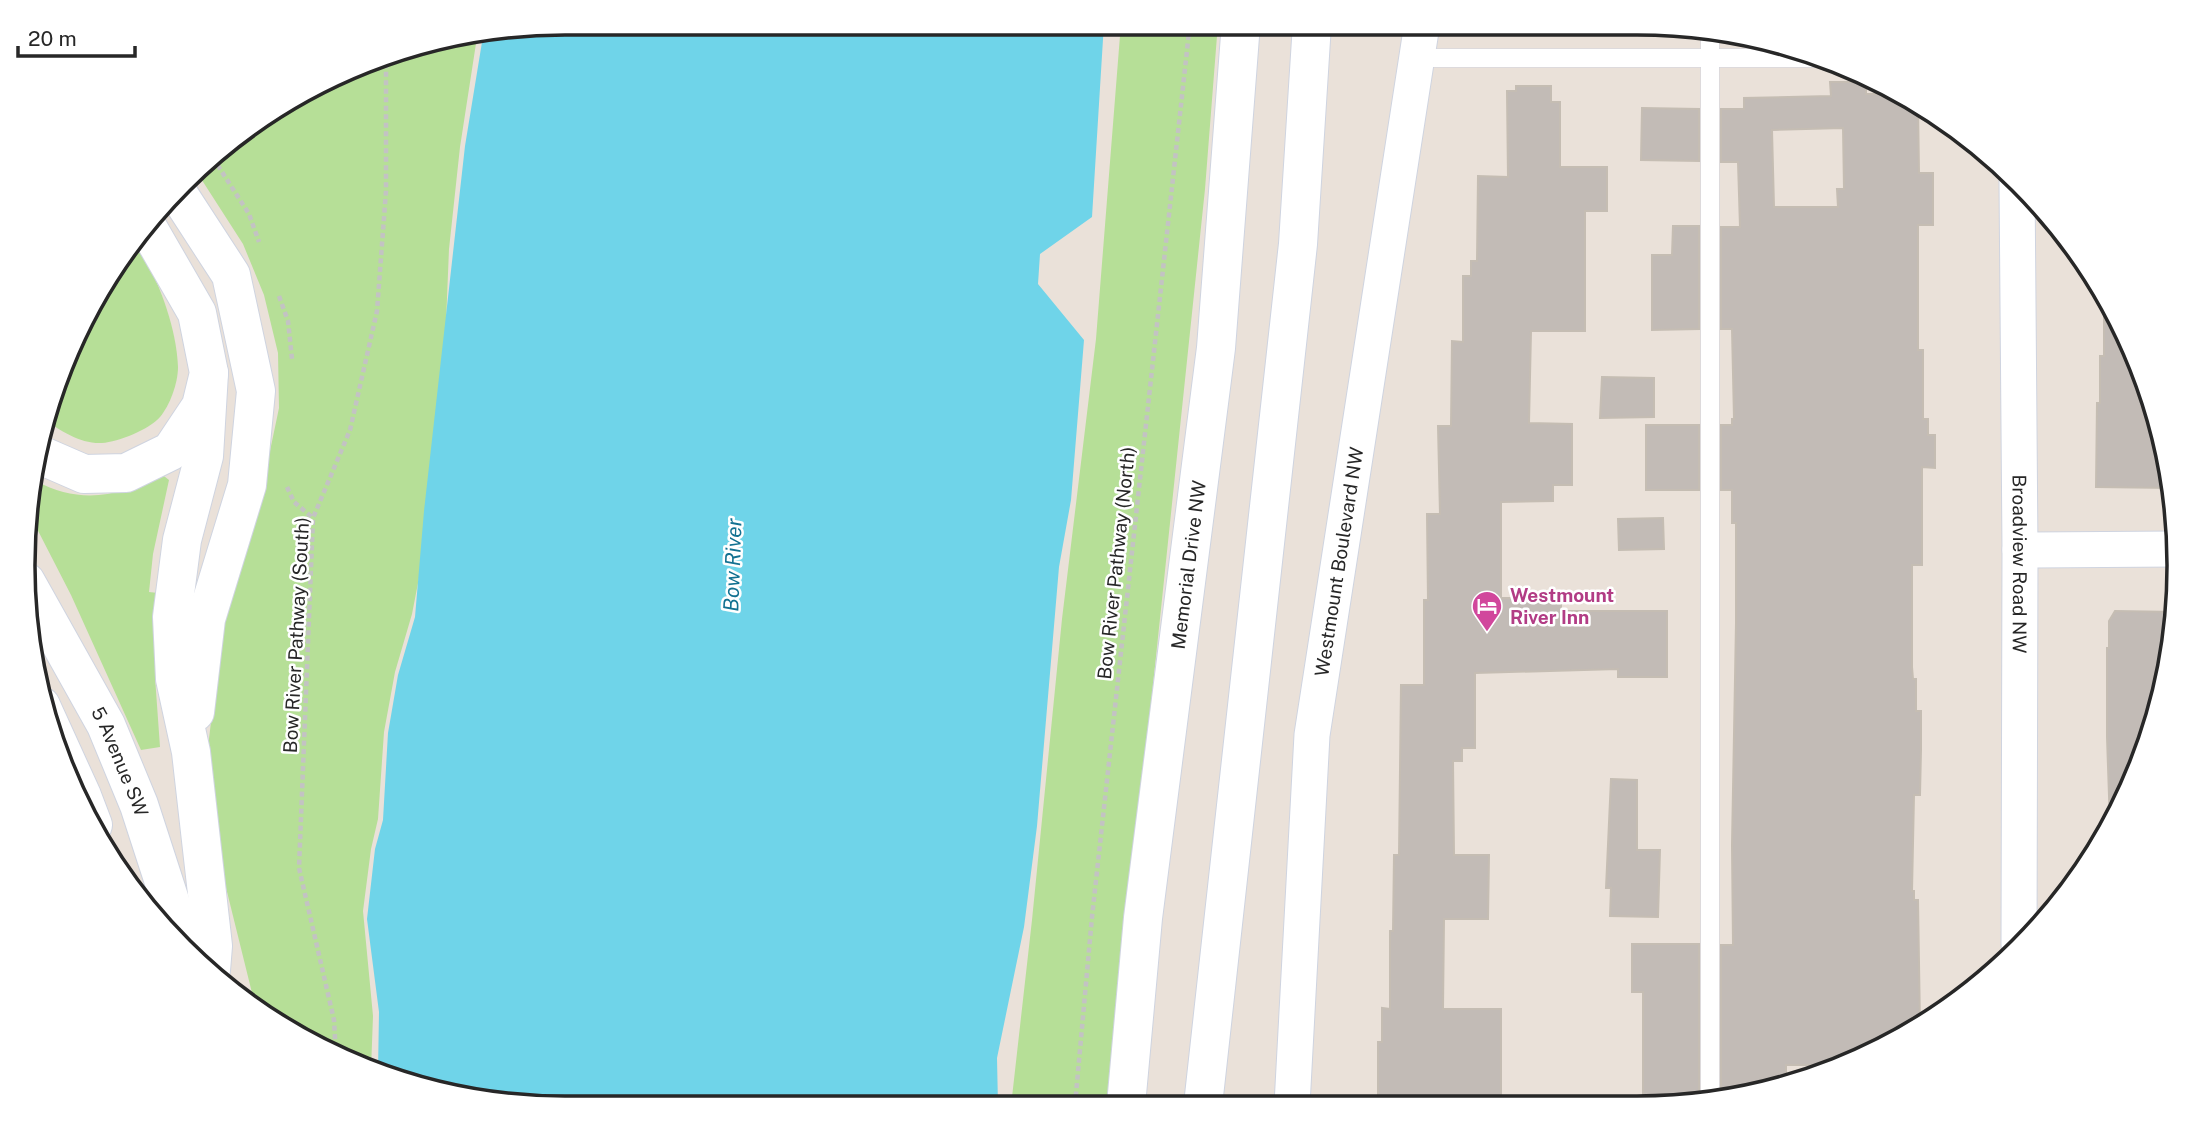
<svg xmlns="http://www.w3.org/2000/svg" width="2202" height="1131" font-family="'Public Sans',sans-serif">
  <rect width="100%" height="100%" fill="#eae1d9"/>
  <g fill="#b6df97">
    <path d="M 1121,23 L 1218,23 L 1205,189 L 1109,1105 L 1011,1106 L 1032,920 L 1062,619 L 1096,339 Z"/>
    <path d="M 477,37 L 460,147 L 449,249 L 440,470 L 412,614 L 395,672 L 384,732 L 378,819 L 371,849 L 363,911 L 373,1016 L 371,1070 L 325,1052 L 254,1001 L 213,835 L 207,755 L 224,616 L 253,532 L 279,408 L 278,353 L 264,295 L 243,244 L 198,174 L 235,135 L 391,52 Z"/>
    <path d="M 136,241 C 157,278 176,323 178,367 C 178,383 170,405 160,417 C 150,429 118,442 102,443 C 80,444 61,431 44,419 L 114,264 Z"/>
    <path d="M 160,473 L 169,480 L 153,554 L 149,592 L 158,593 L 155,677 L 160,747 L 141,750 L 71,595 L 32,519 L 36,481 C 79,504 119,498 160,473 Z"/>
  </g>
  <path fill="#6fd4e9" d="M 566,23 L 1104,23 L 1092,217 L 1040,254 L 1038,284 L 1084,340 L 1071,500 L 1059,567 L 1037,826 L 1024,927 L 997,1058 L 998,1106 L 530,1107 L 425,1090 L 378,1072 L 379,1012 L 367,919 L 375,849 L 383,820 L 388,733 L 398,675 L 415,617 L 424,511 L 465,146 L 483,36 Z"/>
  <g fill="#c2bbb6" stroke="#c5bdb3" stroke-width="2" fill-rule="evenodd">
    <path d="M 1830,82 L 1866,82 L 1866,94 L 1901,94 L 1918,105 L 1919,173 L 1933,173 L 1933,225 L 1918,225 L 1918,350 L 1923,350 L 1923,419 L 1928,419 L 1928,435 L 1935,435 L 1935,468 L 1922,467 L 1922,565 L 1912,565 L 1912,667 L 1913,679 L 1916,679 L 1916,711 L 1921,711 L 1921,750 L 1920,795 L 1914,795 L 1912,891 L 1914,891 L 1914,900 L 1918,900 L 1920,1026 L 1847,1065 L 1786,1065 L 1786,1083 L 1721,1100 L 1721,945 L 1733,945 L 1732,845 L 1736,623 L 1736,523 L 1732,523 L 1732,490 L 1721,490 L 1721,425 L 1732,425 L 1732,419 L 1734,419 L 1732,329 L 1721,329 L 1721,227 L 1740,227 L 1738,162 L 1721,162 L 1721,109 L 1744,109 L 1744,98 L 1831,96 ZM 1843,128 L 1844,189 L 1837,189 L 1838,207 L 1774,207 L 1772,130 Z"/>
    <path d="M 1516,86 L 1551,86 L 1551,102 L 1560,102 L 1560,167 L 1607,167 L 1607,211 L 1585,211 L 1585,331 L 1531,331 L 1529,423 L 1572,424 L 1572,485 L 1553,485 L 1553,501 L 1501,502 L 1501,598 L 1561,598 L 1561,611 L 1667,611 L 1667,677 L 1618,677 L 1618,669 L 1475,673 L 1475,748 L 1462,748 L 1462,761 L 1453,761 L 1454,855 L 1489,855 L 1488,919 L 1444,919 L 1443,1009 L 1501,1009 L 1501,1104 L 1378,1105 L 1378,1042 L 1382,1042 L 1382,1008 L 1390,1009 L 1390,931 L 1393,931 L 1394,855 L 1399,855 L 1401,685 L 1424,685 L 1424,600 L 1428,600 L 1427,514 L 1440,514 L 1438,426 L 1451,426 L 1452,341 L 1463,342 L 1463,276 L 1471,276 L 1471,261 L 1477,261 L 1478,176 L 1508,177 L 1507,91 L 1516,91 Z"/>
    <path d="M 1642,108 L 1699,109 L 1699,161 L 1641,160 Z"/>
    <path d="M 1673,226 L 1699,226 L 1699,329 L 1652,330 L 1652,255 L 1672,255 Z"/>
    <path d="M 2104,291 L 2151,391 L 2173,488 L 2096,487 L 2097,403 L 2100,403 L 2100,356 L 2104,356 Z"/>
    <path d="M 1602,377 L 1654,378 L 1654,417 L 1600,418 Z"/>
    <rect x="1646" y="425" width="53" height="65"/>
    <path d="M 1663,518 L 1664,549 L 1619,550 L 1618,519 Z"/>
    <path d="M 2115,611 L 2176,612 L 2161,706 L 2123,806 L 2110,825 L 2107,737 L 2107,648 L 2109,648 L 2109,621 Z"/>
    <path d="M 1611,779 L 1637,780 L 1637,850 L 1660,850 L 1658,917 L 1610,916 L 1611,888 L 1606,888 Z"/>
    <path d="M 1632,944 L 1699,944 L 1699,1104 L 1643,1104 L 1643,992 L 1632,992 Z"/>
  </g>
  <g fill="none" stroke-linecap="round" stroke-linejoin="round">
    <g stroke="#cfd4e0" stroke-width="19">
      <g id="lane">
        <path d="M 1710,30 L 1710,1103"/>
        <path d="M 1417,58 L 1821,58"/>
      </g>
    </g>
    <g stroke="#cfd4e0" stroke-width="37">
      <g id="street">
        <path id="s1" d="M 2017,181 L 2020,550 L 2019,945"/>
        <path d="M 2020,550 L 2176,549"/>
        <path id="s2" d="M 1292,1105 L 1312,735 L 1422,24"/>
      </g>
    </g>
    <g stroke="#cfd4e0" stroke-width="40">
      <g id="secondary">
        <path d="M 179,195 L 231,275 L 256,391 L 247,485 L 206,619 L 195,712"/>
        <path d="M 209,373 L 204,456 L 182,540 L 172,617 L 175,679 L 191,752 L 213,946 L 211,970"/>
        <path d="M 38,454 L 84,474 L 126,473 L 171,451 L 201,406 L 209,373 L 197,313 L 148,228"/>
        <path id="s3" d="M 26,582 L 106,725 L 139,805 L 187,953"/>
        <path d="M 41,706 L 82,796 L 93,825"/>
        <path id="s4" d="M 1126,1105 L 1143,918 L 1216,348 L 1241,23"/>
        <path d="M 1203,1105 L 1298,244 L 1312,24"/>
      </g>
    </g>
    <g stroke="#c3c3c3" stroke-width="4.5" stroke-dasharray="5 3.5" stroke-linecap="butt">
      <path d="M 213,158 L 249,214 L 259,242"/>
      <path d="M 279,296 L 288,321 L 292,359"/>
      <path d="M 287,487 L 294,502 L 313,518"/>
      <path d="M 336,1056 L 334,1020 L 299,868 L 313,518 L 350,430 L 377,311 L 386,191 L 386,54"/>
      <path d="M 1075,1105 L 1092,917 L 1190,23"/>
    </g>
    <use href="#lane" stroke="#fff" stroke-width="18"/>
    <use href="#street" stroke="#fff" stroke-width="35"/>
    <use href="#secondary" stroke="#fff" stroke-width="38"/>
  </g>
  <defs>
    <g id="hotel-pin" transform="scale(1.575)"><path d="M0 17L-7.5 6A9.5 9.5 0 1 1 7.5 6Z" fill="#d1479c" stroke="#fff"/><path d="M-6-4.5h1.5V1H6V5H4.5V3h-9V5H-6ZM-4 0a1.8 1.8 0 1 1 3.6 0ZM.5 0V-2.5h3Q6-2.5 6 0Z" fill="#fff"/></g>
  </defs>
  <g fill-rule="evenodd">
    <use href="#hotel-pin" x="1487" y="606"/>
  </g>
  <g text-anchor="middle" stroke-width="5" stroke-linejoin="round" paint-order="stroke">
    <g font-size="19" fill="#272727" stroke="#fff">
      <text dy="7" stroke="none"><textPath href="#s2" startOffset="546">Westmount Boulevard NW</textPath></text>
      <text transform="translate(1116 563) rotate(-84)" y="7">Bow River Pathway (North)</text>
      <text dy="7" stroke="none"><textPath href="#s1" startOffset="383">Broadview Road NW</textPath></text>
      <text dy="7" stroke="none"><textPath href="#s4" startOffset="544">Memorial Drive NW</textPath></text>
      <text transform="translate(296 635) rotate(-87)" y="7">Bow River Pathway (South)</text>
      <text dy="7" stroke="none"><textPath href="#s3" startOffset="203">5 Avenue SW</textPath></text>
    </g>
    <g font-size="19" font-weight="bold" fill="#b23c85" stroke="#fff" text-anchor="start">
      <text x="1510" y="602">Westmount<tspan x="1510" dy="22">River Inn</tspan></text>
    </g>
    <g font-size="21" font-style="italic" fill="#127191" stroke="#fff">
      <text transform="translate(733 565) rotate(-88)" y="7">Bow River</text>
    </g>
  </g>
  <path d="M0 0H2202V1131H0ZM565 35H1637A530 530 0 0 1 2167 565V566A530 530 0 0 1 1637 1096H565A530 530 0 0 1 35 566V565A530 530 0 0 1 565 35Z" fill="#fff" fill-rule="evenodd"/>
  <path fill="none" stroke="#272727" stroke-width="3.5" d="M565 35H1637A530 530 0 0 1 2167 565V566A530 530 0 0 1 1637 1096H565A530 530 0 0 1 35 566V565A530 530 0 0 1 565 35Z"/>
  <path d="M18 46v10h117v-10" fill="none" stroke="#272727" stroke-width="3.5"/>
  <text x="28" y="46" font-size="21" fill="#272727" stroke="#ffffff" stroke-width="5" paint-order="stroke">20 m</text>
</svg>
